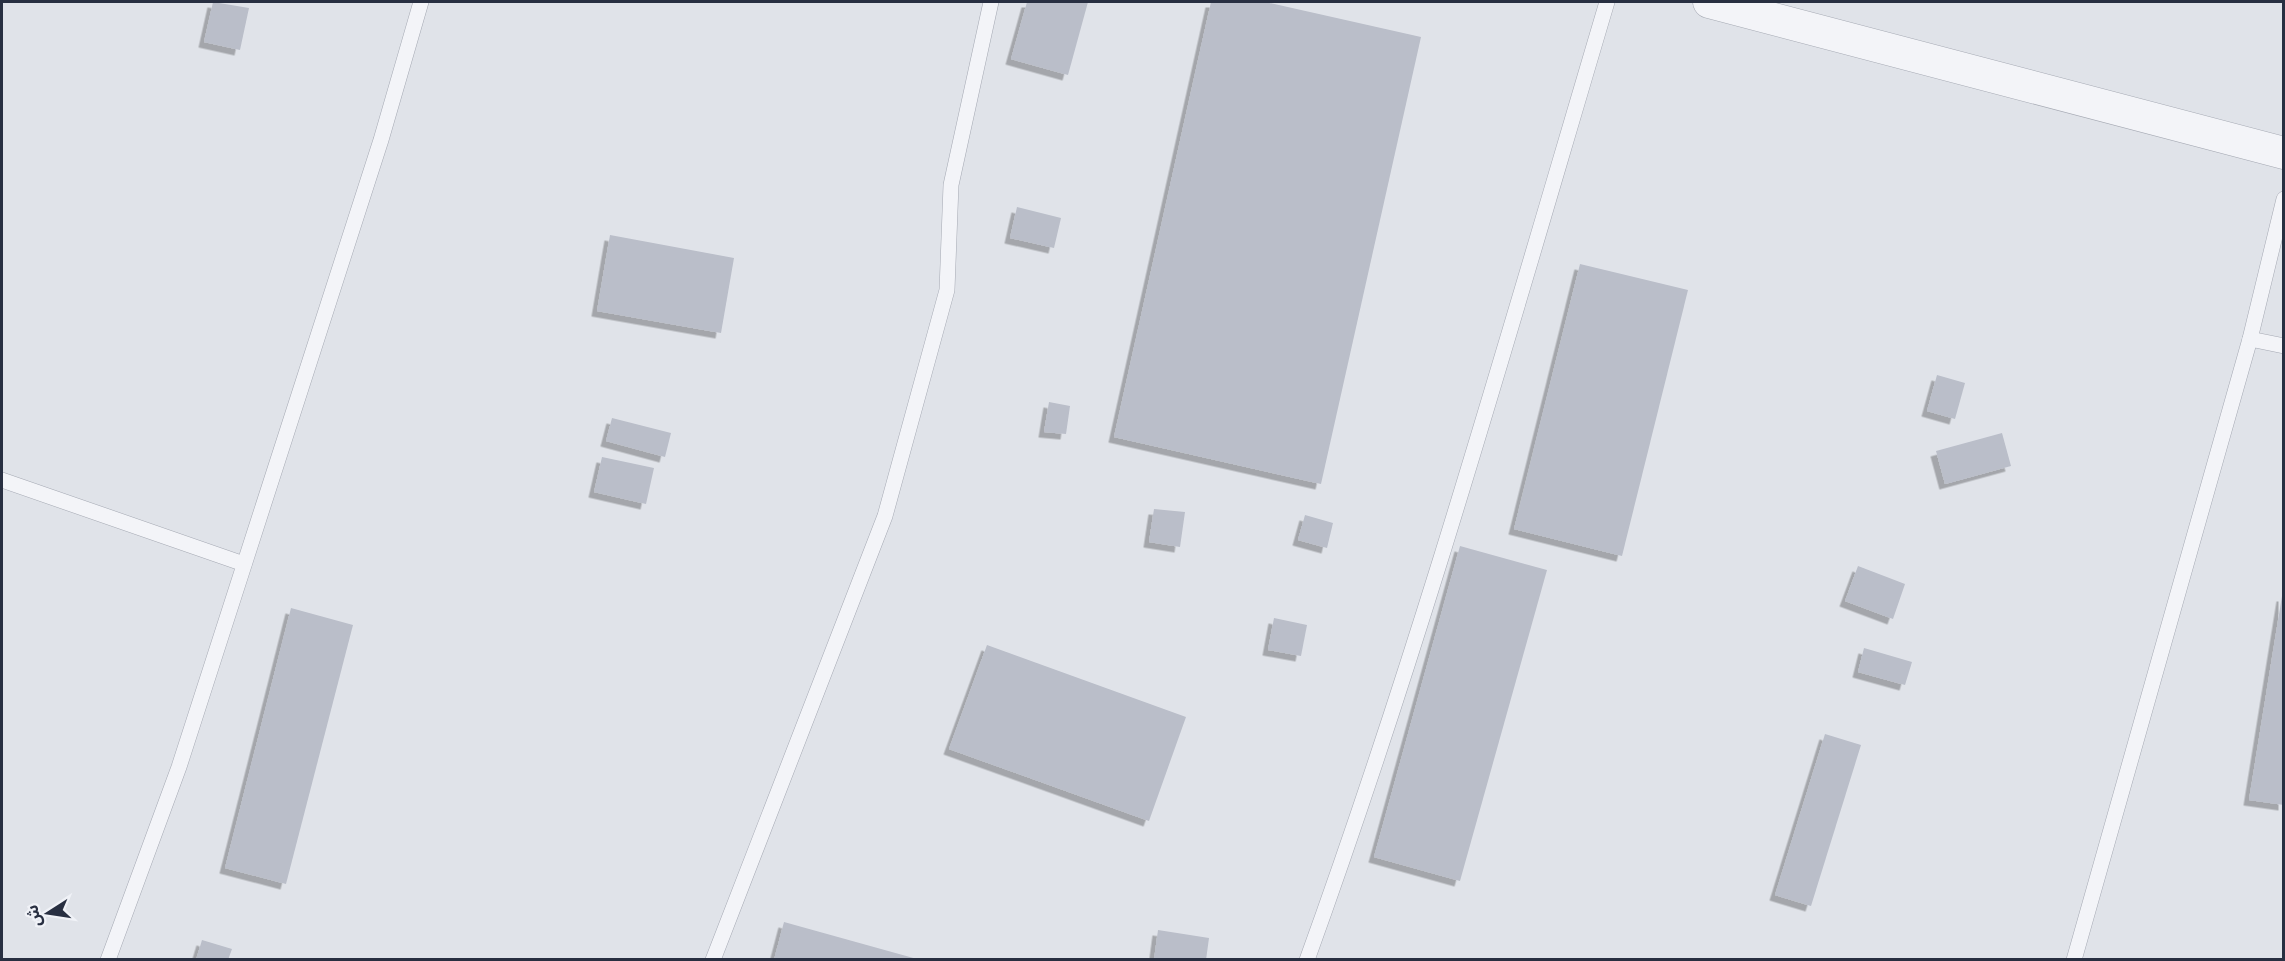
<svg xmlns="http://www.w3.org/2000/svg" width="2285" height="961" font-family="'Sofia Sans Condensed','Noto Sans Arabic',sans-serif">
  <defs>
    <filter id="shadow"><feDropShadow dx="-5.5" dy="5.5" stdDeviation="0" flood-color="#0004"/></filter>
  </defs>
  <rect width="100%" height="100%" fill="#e0e3e9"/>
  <g fill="#babec9" filter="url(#shadow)">
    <path d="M 213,2 L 249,8 L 240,50 L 204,42 Z"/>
    <path d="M 1027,2 L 1088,2 L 1068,75 L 1011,59 Z"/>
    <path d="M 1211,2 L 1265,2 L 1421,37 L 1321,484 L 1114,437 Z"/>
    <path d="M 1017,207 L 1061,218 L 1054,248 L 1010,238 Z"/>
    <path d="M 610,235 L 734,258 L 721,333 L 597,311 Z"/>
    <path d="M 1580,264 L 1688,290 L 1622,556 L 1514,529 Z"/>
    <path d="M 1937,375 L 1965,383 L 1955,419 L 1927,411 Z"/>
    <path d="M 1049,402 L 1070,406 L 1066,434 L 1044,432 Z"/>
    <path d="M 612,418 L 671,433 L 665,457 L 606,441 Z"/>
    <path d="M 2002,433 L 2011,466 L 1945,484 L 1936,451 Z"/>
    <path d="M 602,457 L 654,468 L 646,504 L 594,492 Z"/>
    <path d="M 1154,509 L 1185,512 L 1180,547 L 1149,542 Z"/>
    <path d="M 1305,515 L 1333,523 L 1327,548 L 1298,540 Z"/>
    <path d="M 1460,546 L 1547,570 L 1460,881 L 1374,857 Z"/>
    <path d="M 1858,566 L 1905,584 L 1893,619 L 1845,601 Z"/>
    <path d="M 2282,596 L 2284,596 L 2284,805 L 2249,800 Z"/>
    <path d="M 291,608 L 353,625 L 286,884 L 225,868 Z"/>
    <path d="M 1274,618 L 1307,625 L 1301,656 L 1268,650 Z"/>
    <path d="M 987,645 L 1186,717 L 1149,821 L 949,749 Z"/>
    <path d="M 1864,648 L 1912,662 L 1905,685 L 1858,672 Z"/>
    <path d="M 1825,734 L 1861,745 L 1811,906 L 1775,895 Z"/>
    <path d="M 784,922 L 917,959 L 917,960 L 774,960 Z"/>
    <path d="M 1158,930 L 1209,938 L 1206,960 L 1154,960 Z"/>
    <path d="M 202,940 L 232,949 L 228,960 L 196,960 Z"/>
  </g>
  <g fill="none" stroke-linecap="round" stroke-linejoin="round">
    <g stroke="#a5a9b3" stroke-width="16">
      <g id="service">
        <path d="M 2250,339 L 2284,346"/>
        <path d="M 2,480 L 244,564"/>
        <path d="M 108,960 L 179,767 L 381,140 L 421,2"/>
        <path d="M 713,960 L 885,516 L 947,290 L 951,185 L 991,2"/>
        <path d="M 1307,960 C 1421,645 1512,322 1607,2"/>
        <path d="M 2074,960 L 2250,339 L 2284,199"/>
      </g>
    </g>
    <g stroke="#a5a9b3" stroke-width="33">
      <path id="minor" d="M 1709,2 L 2284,153"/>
    </g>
    <use href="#service" stroke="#f3f4f8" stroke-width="15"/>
    <use href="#minor" stroke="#f3f4f8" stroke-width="32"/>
  </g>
  <rect width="2285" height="961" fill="none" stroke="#282f41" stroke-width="6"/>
  <g transform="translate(48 913) rotate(258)" stroke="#f0f2f7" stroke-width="4.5" paint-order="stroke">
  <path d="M0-4.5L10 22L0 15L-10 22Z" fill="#282f41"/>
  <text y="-9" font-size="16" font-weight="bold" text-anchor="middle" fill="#282f41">ش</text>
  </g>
</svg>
